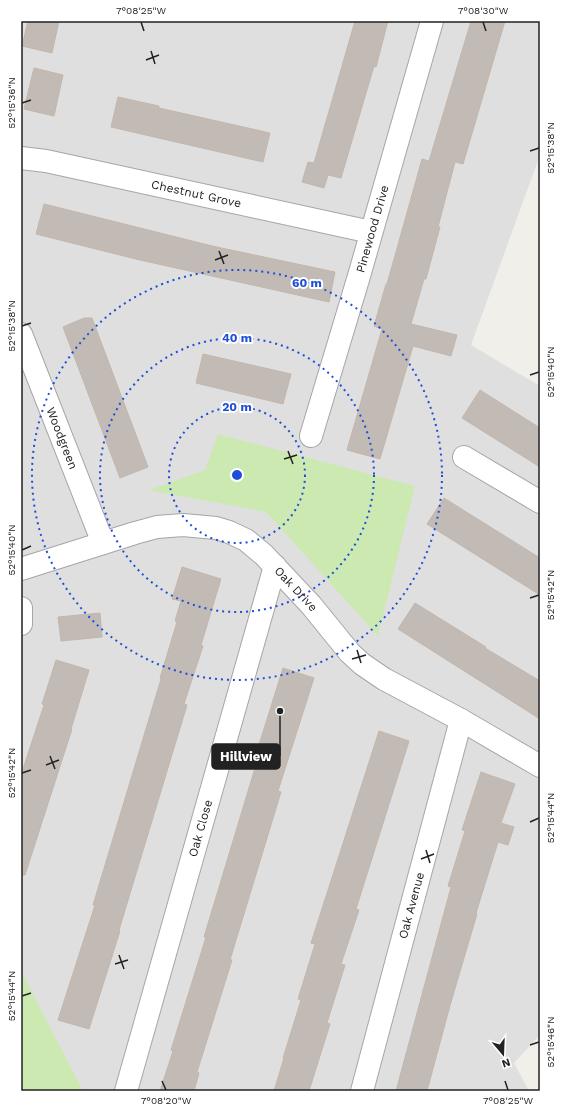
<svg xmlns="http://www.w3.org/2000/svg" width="561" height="1112" font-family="'Work Sans',sans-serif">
  <rect width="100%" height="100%" fill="#f1efe9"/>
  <path fill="#e0dfdf" d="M 21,21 L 540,21 L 540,155 L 471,345 L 540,386 L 540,1035 L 514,1063 L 529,1091 L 21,1091 Z"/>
  <g fill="#cce9b1">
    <path d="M 218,434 L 415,486 L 378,636 L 266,512 L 149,490 L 205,470 Z"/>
    <path d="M 21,971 L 83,1091 L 21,1091 Z"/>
  </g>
  <g fill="#c2bbb5" stroke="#c3b6ab">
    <path d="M 28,21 L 59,21 L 52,53 L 22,46 Z"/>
    <path d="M 355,21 L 388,21 L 376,67 L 374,66 L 341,178 L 328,175 L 324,188 L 302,182 L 308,162 L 314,163 Z"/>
    <path d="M 471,21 L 505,21 L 463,164 L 455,162 L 438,227 L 440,227 L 426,279 L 424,279 L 411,324 L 457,335 L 451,356 L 413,346 L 380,459 L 347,450 L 382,329 L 374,326 L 386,284 L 387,284 L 422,159 L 429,161 Z"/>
    <path d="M 34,68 L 63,75 L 54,116 L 24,109 Z"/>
    <path d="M 118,97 L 159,106 L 159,108 L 270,133 L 263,162 L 111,127 Z"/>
    <path d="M 44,204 L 212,246 L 335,272 L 329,302 L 140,260 L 36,234 Z"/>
    <path d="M 84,318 L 92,318 L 148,467 L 120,478 L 63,327 Z"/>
    <path d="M 203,354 L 291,374 L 283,404 L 196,383 Z"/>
    <path d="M 480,390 L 540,428 L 540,467 L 462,418 Z"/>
    <path d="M 444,498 L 540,558 L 540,595 L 427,524 Z"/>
    <path d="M 182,567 L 221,579 L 201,645 L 203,646 L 184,704 L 187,705 L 119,930 L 120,931 L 89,1029 L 58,1020 L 95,905 L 93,905 L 161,679 L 160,678 L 177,622 L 175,621 L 181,601 L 172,599 Z"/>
    <path d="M 415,603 L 486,647 L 485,648 L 540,681 L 540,719 L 398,629 Z"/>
    <path d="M 100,613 L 102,637 L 61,641 L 58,617 Z"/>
    <path d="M 56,660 L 89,670 L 71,729 L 72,729 L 25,875 L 21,875 L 21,775 L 44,705 L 42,704 Z"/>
    <path d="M 283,668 L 314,678 L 278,791 L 281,792 L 230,960 L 232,960 L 197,1072 L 199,1073 L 194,1091 L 160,1091 L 173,1051 L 171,1050 L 206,937 L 204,937 L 255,768 L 252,767 Z"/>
    <path d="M 379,731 L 409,741 L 356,909 L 359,910 L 341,964 L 345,965 L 327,1023 L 330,1024 L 309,1091 L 274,1091 L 284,1058 L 283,1058 L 301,1000 L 298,999 L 315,944 L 311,943 Z"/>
    <path d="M 481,772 L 515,784 L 501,823 L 514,827 L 508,845 L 498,842 L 476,913 L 477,914 L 451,1002 L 427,1091 L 396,1091 L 451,887 L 448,886 L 465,831 L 462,830 Z"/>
  </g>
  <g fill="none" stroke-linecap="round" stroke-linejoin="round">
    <g stroke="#a6a6a6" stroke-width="24">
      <g id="minor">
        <path id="s1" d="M 21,158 L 46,161 L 371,232"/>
        <path id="s2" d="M 21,334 L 103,543"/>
        <path id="s3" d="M 311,436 L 359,276 L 432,21"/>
        <path d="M 464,457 L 540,502"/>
        <path id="s4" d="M 21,569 L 135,533 L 157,527 L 183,525 L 216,528 L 229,532 L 246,540 L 264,555 L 311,605 L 350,653 L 362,664 L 384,679 L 461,720 L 540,766"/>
        <path d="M 21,608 L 21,624"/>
        <path id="s5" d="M 126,1091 L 275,566"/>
        <path id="s6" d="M 362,1091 L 461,720"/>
      </g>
    </g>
    <use href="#minor" stroke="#fff" stroke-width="22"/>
  </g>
  <path fill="none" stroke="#222" stroke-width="1.5" d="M 141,22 L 144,31M 483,22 L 486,31M 151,51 L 155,64M 146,60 L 159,55M 22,103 L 31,100M 530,151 L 539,148M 219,251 L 224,264M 215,260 L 228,255M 22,326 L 31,323M 530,375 L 539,372M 288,451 L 293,464M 284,459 L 297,455M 22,550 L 31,546M 530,598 L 539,595M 357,650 L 361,663M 352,659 L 366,655M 50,756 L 55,769M 46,765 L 59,760M 22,773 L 31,770M 530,822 L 539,818M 426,850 L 430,863M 421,859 L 434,854M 119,955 L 124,969M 115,964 L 128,960M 22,996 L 31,993M 530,1045 L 539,1042M 162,1081 L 166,1090M 505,1081 L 508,1090"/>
  <g fill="none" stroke="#1d4ed8" stroke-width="2" stroke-dasharray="2 4">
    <circle cx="237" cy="475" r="68"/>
    <circle cx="237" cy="475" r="137"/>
    <circle cx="237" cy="475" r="205"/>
  </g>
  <g text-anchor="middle" stroke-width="4" stroke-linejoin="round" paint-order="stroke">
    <g font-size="12" fill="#222" stroke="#fff">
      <text dy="4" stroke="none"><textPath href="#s1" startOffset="179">Chestnut Grove</textPath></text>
      <text dy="4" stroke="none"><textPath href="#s3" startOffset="216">Pinewood Drive</textPath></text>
      <text dy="4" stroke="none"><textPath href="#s2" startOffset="112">Woodgreen</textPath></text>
      <text dy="4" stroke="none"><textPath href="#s4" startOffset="304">Oak Drive</textPath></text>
      <text dy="4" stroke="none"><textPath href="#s5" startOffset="273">Oak Close</textPath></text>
      <text dy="4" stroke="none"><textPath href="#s6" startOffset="192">Oak Avenue</textPath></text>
    </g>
  </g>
  <circle cx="237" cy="475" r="6" fill="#1d4ed8" stroke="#fff" stroke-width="2"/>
  <g font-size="12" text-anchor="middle" font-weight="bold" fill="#1d4ed8" stroke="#fff" stroke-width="4" stroke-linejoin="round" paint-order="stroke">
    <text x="307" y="287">60 m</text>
    <text x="237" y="342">40 m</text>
    <text x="237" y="411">20 m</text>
  </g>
  <path fill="none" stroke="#222" stroke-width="1.5" d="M280 711L280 756"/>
  <circle fill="#222" stroke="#fff" stroke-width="1.5" cx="280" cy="711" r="4"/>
  <rect fill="#222" stroke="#222" stroke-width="1.5" x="212" y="744" width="68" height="25" rx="4"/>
  <g font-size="13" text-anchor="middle" font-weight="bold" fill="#fff">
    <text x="246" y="761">Hillview</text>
  </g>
  <rect width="561" height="1112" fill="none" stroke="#ffffff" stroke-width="44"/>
  <g transform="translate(503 1054) rotate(161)" stroke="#ffffff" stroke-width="3" paint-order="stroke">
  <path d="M0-3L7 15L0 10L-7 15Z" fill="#222222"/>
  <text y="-6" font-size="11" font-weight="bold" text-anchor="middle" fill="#222222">N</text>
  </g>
  <rect x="22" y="22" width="517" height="1068" fill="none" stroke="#222" stroke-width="1.5"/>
  <g font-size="10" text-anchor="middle" fill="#222">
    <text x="141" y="14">7°08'25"W</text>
    <text x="483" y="14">7°08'30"W</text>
    <text transform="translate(11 103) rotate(-90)" y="4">52°15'36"N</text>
    <text transform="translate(550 148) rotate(-90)" y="4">52°15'38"N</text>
    <text transform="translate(11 326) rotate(-90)" y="4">52°15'38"N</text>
    <text transform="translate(550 372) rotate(-90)" y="4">52°15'40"N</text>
    <text transform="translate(11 550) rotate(-90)" y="4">52°15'40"N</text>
    <text transform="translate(550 595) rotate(-90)" y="4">52°15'42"N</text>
    <text transform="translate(11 773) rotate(-90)" y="4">52°15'42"N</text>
    <text transform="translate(550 818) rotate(-90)" y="4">52°15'44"N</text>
    <text transform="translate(11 996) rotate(-90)" y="4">52°15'44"N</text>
    <text transform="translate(550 1042) rotate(-90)" y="4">52°15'46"N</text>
    <text x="166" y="1104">7°08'20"W</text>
    <text x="508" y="1104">7°08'25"W</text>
  </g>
</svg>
